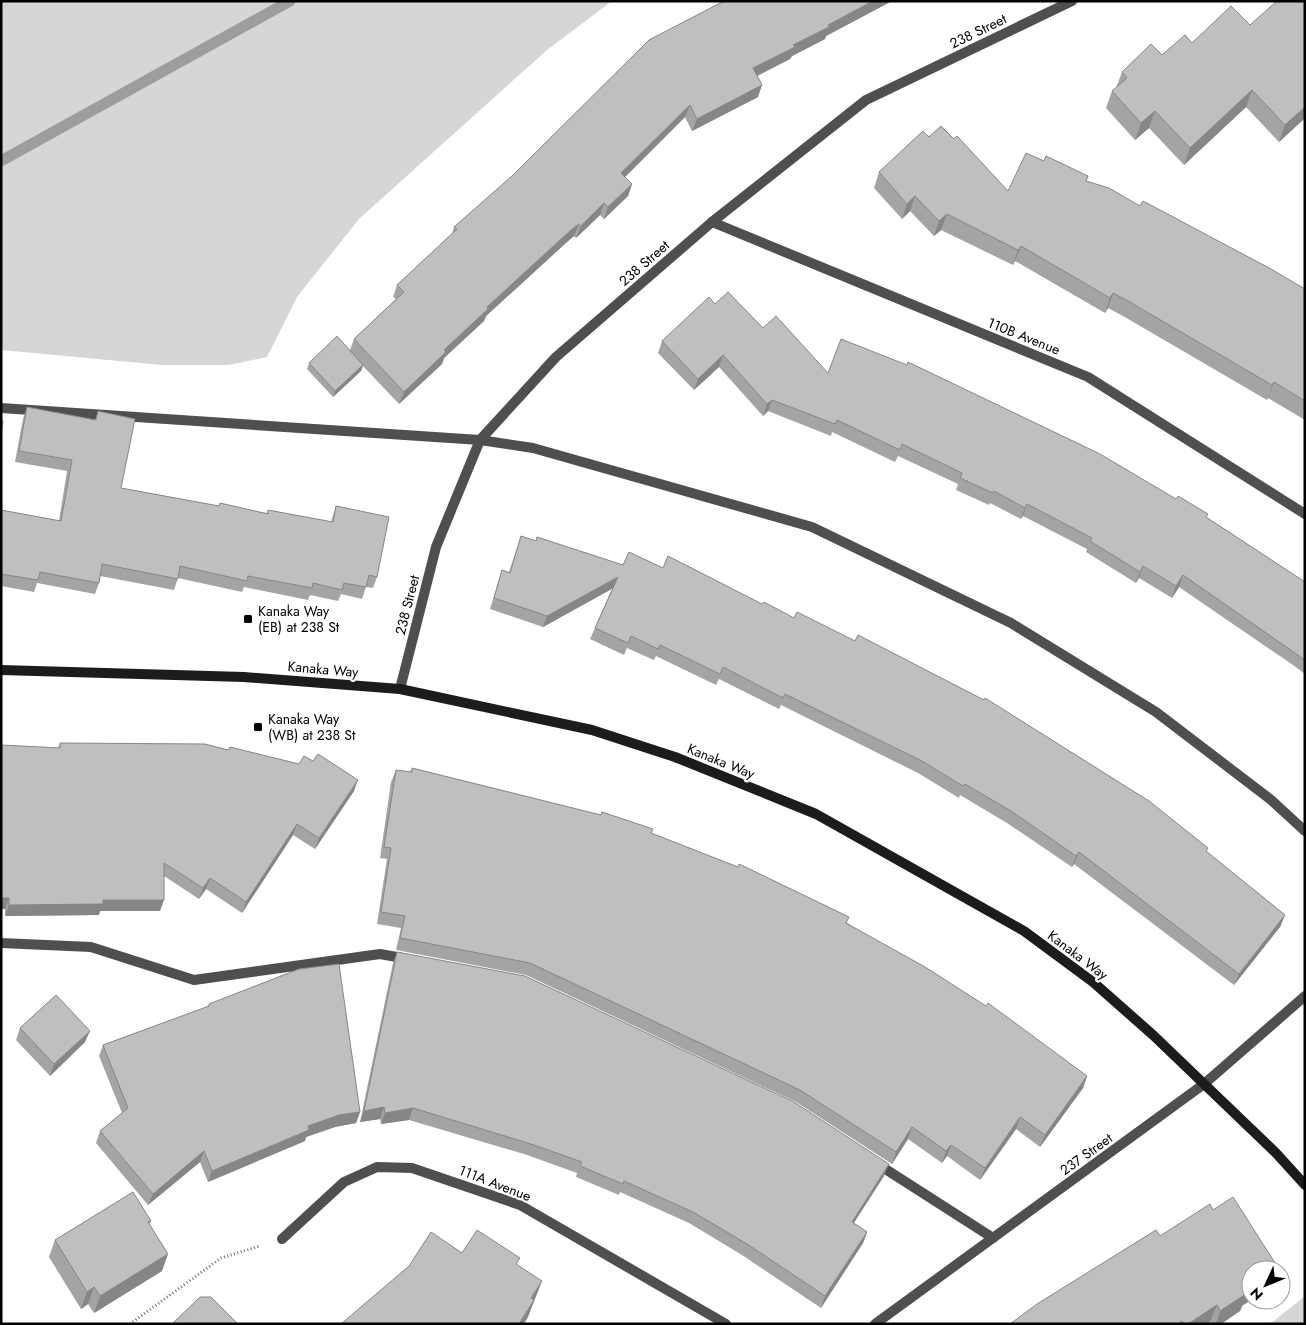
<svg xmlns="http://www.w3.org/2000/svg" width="1306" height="1325" font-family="Jost,sans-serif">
  <rect width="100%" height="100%" fill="#fff"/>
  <g fill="#d6d6d6">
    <path d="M 1,1 L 612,1 L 547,50 L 359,219 L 297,297 L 267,357 L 229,365 L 162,365 L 1,350 Z"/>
    <path d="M 1305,1296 L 1305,1324 L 1270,1324 Z"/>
  </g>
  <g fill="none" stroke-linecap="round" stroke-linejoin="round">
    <path stroke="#9d9d9d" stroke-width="11" d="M 1,161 L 290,1"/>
    <path stroke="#717171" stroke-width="3" stroke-dasharray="1 2.5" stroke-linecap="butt" d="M 130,1324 L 221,1258 L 260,1246"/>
    <g stroke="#4f4f4f" stroke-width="10">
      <path d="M 1,408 L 480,440 L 533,448 L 812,527 L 1011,623 L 1156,712 L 1270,799 L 1305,831"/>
      <path d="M 1,943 L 91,947 L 194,980 L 380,954 L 408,959"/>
      <path d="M 876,1163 L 993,1238"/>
    </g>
    <g stroke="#4f4f4f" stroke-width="10">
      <path d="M 712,222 L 1088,377 L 1305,514"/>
      <path d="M 400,689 L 436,547 L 480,440 L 556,357 L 712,222 L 866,100 L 1072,1"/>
      <path d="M 282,1239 L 344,1182 L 377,1167 L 412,1168 L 520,1205 L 726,1324"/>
      <path d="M 875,1324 L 1204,1084 L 1305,996"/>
    </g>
    <path stroke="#1c1c1c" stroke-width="10" d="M 1,670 L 244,677 L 400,689 L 592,730 L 675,757 L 816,814 L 1024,931 L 1093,982 L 1153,1035 L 1276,1153 L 1305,1185"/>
  </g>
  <g fill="#a4a4a4">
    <path d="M 724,1 L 892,1 L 826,36 L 825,39 L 792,56 L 790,59 L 757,76 L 758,97 L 692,131 L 685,117 L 625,177 L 632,184 L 628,196 L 604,219 L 600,215 L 576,238 L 574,236 L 567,242 L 486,316 L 484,321 L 444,358 L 442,364 L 399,404 L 363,366 L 361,371 L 333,397 L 307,369 L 309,363 L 350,350 L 354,339 L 396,299 L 393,297 L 397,285 L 452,234 L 454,227 Z"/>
    <path d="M 1305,1 L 1305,118 L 1279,142 L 1246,107 L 1184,165 L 1149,128 L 1135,140 L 1106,108 L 1112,91 L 1116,88 L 1122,72 L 1192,43 L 1250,25 Z"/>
    <path d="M 929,137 L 954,139 L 1008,191 L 1087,181 L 1140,206 L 1305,289 L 1305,420 L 1268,398 L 1267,400 L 1123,316 L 1108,308 L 1105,313 L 1015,261 L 1013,265 L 941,230 L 934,236 L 910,211 L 902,219 L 874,188 L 879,172 Z"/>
    <path d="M 715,304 L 763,328 L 828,373 L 1206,517 L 1305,582 L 1305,674 L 1293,665 L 1179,587 L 1172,598 L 1139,578 L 1136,583 L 1086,552 L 1087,549 L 1023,516 L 1021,519 L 990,503 L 989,505 L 956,490 L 958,484 L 898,456 L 895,462 L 832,432 L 831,436 L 768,411 L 763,416 L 719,367 L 694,390 L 658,353 L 662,341 Z"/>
    <path d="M 27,407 L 95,420 L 98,411 L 121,488 L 219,506 L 267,513 L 268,510 L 331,522 L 336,506 L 377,577 L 373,588 L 366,587 L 362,599 L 341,594 L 338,601 L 310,595 L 308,600 L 244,587 L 242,592 L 178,578 L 174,590 L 100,576 L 99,583 L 95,594 L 37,583 L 34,592 L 1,586 L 1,510 L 59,521 L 67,471 L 15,462 L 23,419 Z"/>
    <path d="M 521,536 L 1207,852 L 1285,915 L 1280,927 L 1234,985 L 1074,864 L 1072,867 L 1007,823 L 960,795 L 959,798 L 918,773 L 781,705 L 779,709 L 719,679 L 716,685 L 656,656 L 654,660 L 627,648 L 624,655 L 590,639 L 595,628 L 612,589 L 543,627 L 490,609 L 502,570 L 509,572 Z"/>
    <path d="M 60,743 L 354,791 L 315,849 L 293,835 L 242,913 L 206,889 L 199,899 L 164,876 L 160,911 L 100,911 L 99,915 L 5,916 L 5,909 L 1,909 L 1,745 L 58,748 Z"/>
    <path d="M 412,768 L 651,833 L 847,923 L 1087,1076 L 1083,1088 L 1040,1147 L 1016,1129 L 980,1180 L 947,1156 L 942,1163 L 908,1139 L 892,1164 L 796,1102 L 526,975 L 396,950 L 401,928 L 377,924 L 387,859 L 380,858 L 391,782 L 396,770 L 410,772 Z"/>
    <path d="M 397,952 L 884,1176 L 854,1223 L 867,1232 L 863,1243 L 821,1308 L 742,1255 L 689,1223 L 620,1192 L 619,1195 L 576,1177 L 577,1173 L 527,1155 L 409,1120 L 381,1124 L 380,1119 L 360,1122 L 393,963 Z"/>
    <path d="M 209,1004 L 360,1112 L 356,1123 L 335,1127 L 306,1137 L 305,1141 L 208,1182 L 200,1162 L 148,1205 L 96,1143 L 100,1131 L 122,1113 L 99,1056 L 103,1045 L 208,1007 Z"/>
    <path d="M 20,1028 L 85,1042 L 50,1076 L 16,1040 Z"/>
    <path d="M 151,1221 L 149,1225 L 162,1271 L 94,1313 L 88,1304 L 81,1309 L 49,1257 L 55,1240 Z"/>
    <path d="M 1160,1236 L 1242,1306 L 1240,1311 L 1221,1324 L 1212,1324 L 1210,1322 L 1208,1324 L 1010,1324 Z"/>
  </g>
  <g fill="#868686">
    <path d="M 873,1 L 892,1 L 826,36 L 825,39 L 792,56 L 790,59 L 749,80 L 753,68 L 828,25 Z"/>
    <path d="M 762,85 L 758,97 L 692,131 L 697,119 Z"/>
    <path d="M 1252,90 L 1246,107 L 1184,165 L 1190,148 Z"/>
    <path d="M 690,105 L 685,117 L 617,185 L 621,173 Z"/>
    <path d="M 1305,107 L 1305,118 L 1279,142 L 1285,125 Z"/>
    <path d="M 1155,111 L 1149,128 L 1135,140 L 1141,123 Z"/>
    <path d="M 632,184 L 628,196 L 604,219 L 608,207 Z"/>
    <path d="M 915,196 L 910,211 L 902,219 L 907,204 Z"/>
    <path d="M 604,203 L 600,215 L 576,238 L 581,226 Z"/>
    <path d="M 947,214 L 941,230 L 934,236 L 939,221 Z"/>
    <path d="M 579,224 L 574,236 L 567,242 L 486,316 L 484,321 L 444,358 L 442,364 L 399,404 L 404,392 L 444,350 L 487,307 L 571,230 Z"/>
    <path d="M 1021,246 L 1015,261 L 1013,265 L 1018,250 Z"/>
    <path d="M 1113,293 L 1108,308 L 1105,313 L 1110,298 Z"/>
    <path d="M 723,355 L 719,367 L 694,390 L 698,379 Z"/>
    <path d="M 363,365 L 361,371 L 333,397 L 335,391 Z"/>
    <path d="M 1274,382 L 1268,398 L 1267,400 L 1272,385 Z"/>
    <path d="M 772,400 L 768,411 L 763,416 L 767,404 Z"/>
    <path d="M 1027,504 L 1023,516 L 1021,519 L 1025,508 Z"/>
    <path d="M 1143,566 L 1139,578 L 1136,583 L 1140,572 Z"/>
    <path d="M 1183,575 L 1179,587 L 1172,598 L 1176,586 Z"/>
    <path d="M 618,577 L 613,588 L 543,627 L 547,616 Z"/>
    <path d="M 358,780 L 354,791 L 315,849 L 319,838 Z"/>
    <path d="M 297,824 L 293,835 L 242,913 L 246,902 Z"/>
    <path d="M 1079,852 L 1074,864 L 1072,867 L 1076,856 Z"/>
    <path d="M 210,878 L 206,889 L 199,899 L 203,888 Z"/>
    <path d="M 1,898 L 9,898 L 5,909 L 1,909 Z"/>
    <path d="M 103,900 L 164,900 L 160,911 L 100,911 L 99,915 L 5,916 L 9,905 Z"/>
    <path d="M 1285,915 L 1280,927 L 1234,985 L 1239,974 Z"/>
    <path d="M 90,1031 L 85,1042 L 50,1076 L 54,1064 Z"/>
    <path d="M 1087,1076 L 1083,1088 L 1040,1147 L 1045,1135 Z"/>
    <path d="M 384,1107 L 380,1119 L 360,1122 L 364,1111 Z"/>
    <path d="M 413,1108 L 409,1120 L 381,1124 L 385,1113 Z"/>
    <path d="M 360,1112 L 356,1123 L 335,1127 L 306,1137 L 305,1141 L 208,1182 L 212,1171 L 308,1126 L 339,1115 Z"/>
    <path d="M 1020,1117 L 1016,1129 L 980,1180 L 985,1168 Z"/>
    <path d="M 912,1127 L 908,1139 L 892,1164 L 896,1152 Z"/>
    <path d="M 951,1145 L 947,1156 L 942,1163 L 946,1151 Z"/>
    <path d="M 204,1151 L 200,1162 L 148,1205 L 153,1194 Z"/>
    <path d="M 889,1164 L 884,1176 L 847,1233 L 852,1222 Z"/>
    <path d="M 867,1232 L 863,1243 L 821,1308 L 825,1296 Z"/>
    <path d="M 168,1254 L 162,1271 L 94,1313 L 100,1296 Z"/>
    <path d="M 542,1281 L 528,1317 L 524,1324 L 519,1324 L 531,1298 Z"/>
    <path d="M 94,1287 L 88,1304 L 81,1309 L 87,1292 Z"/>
    <path d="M 1251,1287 L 1251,1300 L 1242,1306 L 1240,1311 L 1221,1324 L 1216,1324 L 1220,1311 L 1244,1291 Z"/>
    <path d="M 1217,1305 L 1210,1322 L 1208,1324 L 1188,1324 Z"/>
  </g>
  <g fill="#bfbfbf" stroke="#868686">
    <path d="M 724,1 L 873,1 L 828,25 L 829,27 L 793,45 L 795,47 L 753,68 L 762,85 L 697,119 L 690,105 L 621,173 L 632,184 L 608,207 L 604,203 L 581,226 L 579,224 L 571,230 L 487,307 L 488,309 L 444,350 L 446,352 L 404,392 L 354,339 L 404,292 L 397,285 L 457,229 L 454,227 L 512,176 L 649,40 Z"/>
    <path d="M 1277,1 L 1305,1 L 1305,107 L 1285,125 L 1252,90 L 1190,148 L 1155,111 L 1141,123 L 1112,91 L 1127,78 L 1122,72 L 1151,44 L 1162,55 L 1185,35 L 1192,43 L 1231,6 L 1250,25 Z"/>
    <path d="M 941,126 L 954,139 L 957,136 L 1008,191 L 1026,153 L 1044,161 L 1046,156 L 1088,176 L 1086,181 L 1109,188 L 1140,206 L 1143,201 L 1271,269 L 1305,289 L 1305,401 L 1274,382 L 1272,385 L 1128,301 L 1113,293 L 1110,298 L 1021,246 L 1018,250 L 947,214 L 939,221 L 915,196 L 907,204 L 879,172 L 923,131 L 929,137 Z"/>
    <path d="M 728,292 L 763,328 L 776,316 L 828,373 L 841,339 L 907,365 L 908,362 L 1100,454 L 1176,499 L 1178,496 L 1208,514 L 1206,517 L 1305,582 L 1305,660 L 1183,575 L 1176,586 L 1143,566 L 1140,572 L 1090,541 L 1092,538 L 1027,504 L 1025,508 L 994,491 L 993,493 L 960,478 L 962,473 L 902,444 L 900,450 L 837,420 L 835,424 L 772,400 L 767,404 L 723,355 L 698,379 L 662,341 L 709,297 L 715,304 Z"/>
    <path d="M 337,336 L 363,365 L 335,391 L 309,363 Z"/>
    <path d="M 27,407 L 96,420 L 98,411 L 135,419 L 121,488 L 219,506 L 220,503 L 268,514 L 268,510 L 333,522 L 336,506 L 389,517 L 377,577 L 369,575 L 366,587 L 344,583 L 342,590 L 313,583 L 312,588 L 248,576 L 247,581 L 180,566 L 178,579 L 102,564 L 99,583 L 40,572 L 38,580 L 1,574 L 1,510 L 61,521 L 72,460 L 19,451 Z"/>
    <path d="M 1,421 L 3,421 L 1,434 Z"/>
    <path d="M 521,536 L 536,541 L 537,537 L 623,565 L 629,552 L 663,568 L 668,556 L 762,604 L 764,602 L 794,618 L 797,612 L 855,641 L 858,635 L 984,700 L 985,698 L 1149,801 L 1208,848 L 1206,851 L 1285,915 L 1239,974 L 1079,852 L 1076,856 L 1011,811 L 965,784 L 963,786 L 922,761 L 785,694 L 783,698 L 723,667 L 720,674 L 660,645 L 658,649 L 631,636 L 628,643 L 595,628 L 618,577 L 547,616 L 494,598 L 502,570 L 510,573 Z"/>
    <path d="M 60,743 L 205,744 L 228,750 L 230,747 L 299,764 L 304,756 L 313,761 L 318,754 L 358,780 L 319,838 L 297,824 L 246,902 L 210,878 L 203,888 L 164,863 L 164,900 L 103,900 L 103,904 L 9,905 L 9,898 L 1,898 L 1,745 L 60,748 Z"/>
    <path d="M 412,768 L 601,815 L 602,812 L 653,829 L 651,833 L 738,867 L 739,864 L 849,917 L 846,923 L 925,967 L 986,1006 L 988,1003 L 1087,1076 L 1045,1135 L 1020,1117 L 985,1168 L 951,1145 L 946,1151 L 912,1127 L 896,1152 L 800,1090 L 530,963 L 400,938 L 405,916 L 381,912 L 391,848 L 384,847 L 396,770 L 412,772 Z"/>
    <path d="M 397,952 L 525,976 L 794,1102 L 889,1164 L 852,1222 L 867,1232 L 825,1296 L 747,1244 L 693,1212 L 624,1181 L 623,1184 L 580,1166 L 582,1162 L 531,1144 L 413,1108 L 385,1113 L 384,1107 L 364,1111 Z"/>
    <path d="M 339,964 L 360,1112 L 339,1115 L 308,1126 L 309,1130 L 212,1171 L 204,1151 L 153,1194 L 100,1131 L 128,1108 L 103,1045 L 209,1006 L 209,1004 L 299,969 Z"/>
    <path d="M 56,995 L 90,1031 L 54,1064 L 20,1028 Z"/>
    <path d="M 133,1192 L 151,1221 L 148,1222 L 168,1254 L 100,1296 L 94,1287 L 87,1292 L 55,1240 Z"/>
    <path d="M 1233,1197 L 1277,1266 L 1273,1268 L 1274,1270 L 1251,1270 L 1251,1287 L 1244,1291 L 1246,1294 L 1220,1311 L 1217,1305 L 1188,1324 L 1184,1324 L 1182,1321 L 1178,1324 L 1010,1324 L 1037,1304 L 1156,1230 L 1160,1236 L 1210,1204 L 1213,1210 Z"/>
    <path d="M 477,1230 L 520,1258 L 516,1264 L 542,1281 L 531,1298 L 534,1300 L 519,1324 L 341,1324 L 409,1266 L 431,1232 L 462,1253 Z"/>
    <path d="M 200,1297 L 211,1297 L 238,1324 L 172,1324 Z"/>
  </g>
  <g fill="#000" stroke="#fff" stroke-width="2">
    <rect x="243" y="614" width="10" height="10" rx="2.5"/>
    <rect x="253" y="722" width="10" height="10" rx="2.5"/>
  </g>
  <g text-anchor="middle" stroke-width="4.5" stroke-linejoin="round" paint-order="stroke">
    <g font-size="14" fill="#000" stroke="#fff">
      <text transform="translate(978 31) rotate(-26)" y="5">238 Street</text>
      <text transform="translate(644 263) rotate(-41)" y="5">238 Street</text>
      <text transform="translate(1024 336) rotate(22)" y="5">110B Avenue</text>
      <text transform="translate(407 605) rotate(-76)" y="5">238 Street</text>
      <text transform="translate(323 669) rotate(5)" y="5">Kanaka Way</text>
      <text transform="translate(721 761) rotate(22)" y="5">Kanaka Way</text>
      <text transform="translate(1078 955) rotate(37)" y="5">Kanaka Way</text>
      <text transform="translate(1086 1154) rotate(-36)" y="5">237 Street</text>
      <text transform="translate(495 1183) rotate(21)" y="5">111A Avenue</text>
    </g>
    <g font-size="14" fill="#000" stroke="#fff" text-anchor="start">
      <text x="258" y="616">Kanaka Way<tspan x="258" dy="16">(EB) at 238 St</tspan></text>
      <text x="268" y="724">Kanaka Way<tspan x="268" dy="16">(WB) at 238 St</tspan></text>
    </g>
  </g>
  <rect width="1306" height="1325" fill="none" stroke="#000000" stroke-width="5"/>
  <g transform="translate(1266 1285) rotate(226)"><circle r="24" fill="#ffffff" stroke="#999999"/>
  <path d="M0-4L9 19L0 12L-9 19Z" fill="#000000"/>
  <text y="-8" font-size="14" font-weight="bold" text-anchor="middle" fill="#000000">N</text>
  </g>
</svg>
